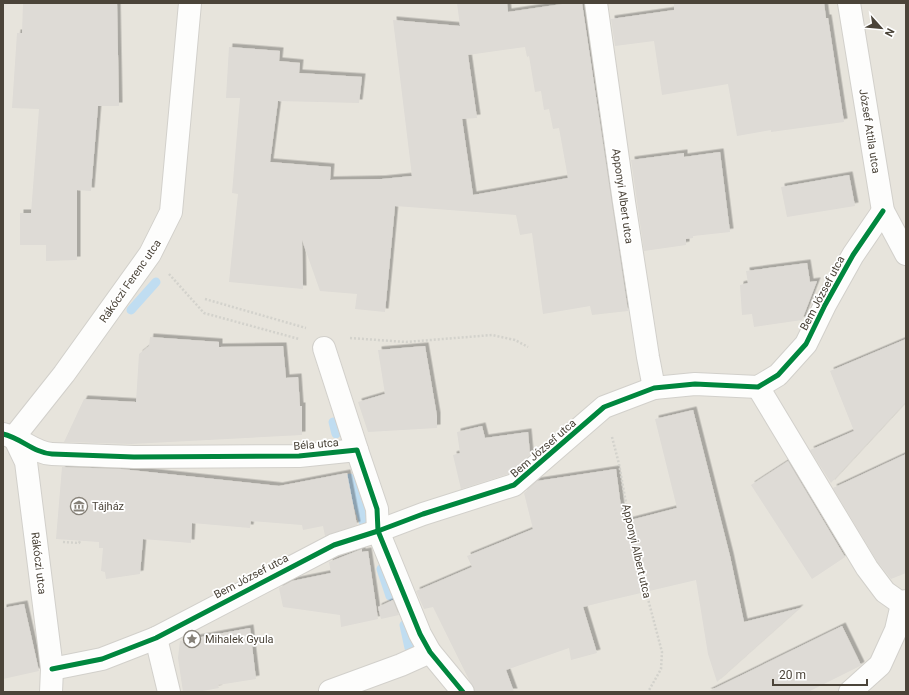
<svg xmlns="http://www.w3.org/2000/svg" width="909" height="695" font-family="Roboto,sans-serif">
  <defs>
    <filter id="shadow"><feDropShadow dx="3.5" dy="-3.5" stdDeviation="0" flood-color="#0004"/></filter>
  </defs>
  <rect width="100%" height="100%" fill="#f4f2ee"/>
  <rect fill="#e7e4dc" x="3" y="3" width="903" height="689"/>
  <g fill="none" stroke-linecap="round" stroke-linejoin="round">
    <g stroke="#c0ddf1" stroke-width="9">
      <path d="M 131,310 L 156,282"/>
      <path d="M 333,422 L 336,434"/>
      <path d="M 350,478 L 359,508 L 367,506"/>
      <path d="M 359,508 L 364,524"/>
      <path d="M 381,569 L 390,596"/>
      <path d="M 404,625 L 409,648"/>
    </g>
  </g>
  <g fill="#dedbd6" fill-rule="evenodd" filter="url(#shadow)">
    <path d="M 23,3 L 117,3 L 119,106 L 98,106 L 91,191 L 77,190 L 77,260 L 46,261 L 46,245 L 20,245 L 20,213 L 31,213 L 39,109 L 12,108 L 17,33 L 22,33 Z"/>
    <path d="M 457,3 L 507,3 L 508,12 L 569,3 L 582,3 L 628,311 L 592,315 L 590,306 L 543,314 L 532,233 L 520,235 L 516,215 L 395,206 L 385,312 L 355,309 L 357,294 L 320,291 L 302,240 L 303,289 L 229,282 L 238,194 L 232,193 L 240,98 L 226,98 L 229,47 L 280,51 L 279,61 L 300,63 L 299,73 L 362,77 L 359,103 L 278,101 L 270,162 L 331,167 L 330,180 L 382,179 L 412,176 L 393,20 L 460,26 ZM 525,47 L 527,57 L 529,56 L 535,92 L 541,91 L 544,110 L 549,109 L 553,129 L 559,128 L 568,178 L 473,195 L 462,119 L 477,118 L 468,55 Z"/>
    <path d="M 674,3 L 824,3 L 826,18 L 828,18 L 844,122 L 771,132 L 771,130 L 737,136 L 728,84 L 662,95 L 654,41 L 615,46 L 611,19 L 674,10 Z"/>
    <path d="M 720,152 L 730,232 L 693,236 L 693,238 L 686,239 L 686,245 L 644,251 L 631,160 L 684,153 L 684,157 Z"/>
    <path d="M 849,175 L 855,206 L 787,217 L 781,187 Z"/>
    <path d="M 807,263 L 810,282 L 817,281 L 802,320 L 754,327 L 752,314 L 742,315 L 740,285 L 748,283 L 746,271 Z"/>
    <path d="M 150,337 L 219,342 L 219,347 L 283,346 L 286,378 L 298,377 L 300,406 L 302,406 L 302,435 L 131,444 L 64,442 L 84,399 L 136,402 L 139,354 L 149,346 Z"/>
    <path d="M 906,339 L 906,402 L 831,483 L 810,450 L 854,431 L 830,371 Z"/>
    <path d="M 425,346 L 437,416 L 437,428 L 368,432 L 358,402 L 385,394 L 378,350 Z"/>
    <path d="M 693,410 L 730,556 L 744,622 L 800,608 L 717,682 L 708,654 L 696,580 L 611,600 L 583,607 L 597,653 L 571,660 L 569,648 L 506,670 L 514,692 L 475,692 L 433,607 L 424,609 L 416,591 L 472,567 L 467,556 L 533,529 L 524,493 L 537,481 L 616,469 L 623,522 L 677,508 L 655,419 Z"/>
    <path d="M 482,426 L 485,438 L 528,432 L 530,454 L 508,474 L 461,489 L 453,455 L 460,453 L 457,432 Z"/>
    <path d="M 906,454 L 906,573 L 891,579 L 877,561 L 833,488 Z"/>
    <path d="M 788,461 L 845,557 L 812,579 L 751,485 Z"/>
    <path d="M 62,467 L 121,469 L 279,486 L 347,473 L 357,525 L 325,536 L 323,526 L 303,530 L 302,525 L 251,521 L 250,528 L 192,523 L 191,543 L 143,539 L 140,574 L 106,579 L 105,572 L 101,571 L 103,548 L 99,548 L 99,542 L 56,539 Z"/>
    <path d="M 362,549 L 362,552 L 368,551 L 378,619 L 341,627 L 340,615 L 283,607 L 279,588 L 292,581 L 331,573 L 329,562 Z"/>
    <path d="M 393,600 L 399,615 L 381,619 L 378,607 Z"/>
    <path d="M 24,604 L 39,671 L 3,679 L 3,608 Z"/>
    <path d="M 842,626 L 861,665 L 860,666 L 808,692 L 707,692 Z"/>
    <path d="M 250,628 L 256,679 L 218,685 L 219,688 L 197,692 L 183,692 L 178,658 L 180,641 Z"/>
  </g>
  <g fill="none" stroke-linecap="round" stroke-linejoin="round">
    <g stroke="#d2d0cb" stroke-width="24">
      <g id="minor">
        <path d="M 596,3 L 624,202 L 648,357 L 654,388"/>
        <path d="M 849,3 L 883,211 L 906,254"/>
        <path d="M 324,348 L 357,450"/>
        <path d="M 758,387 L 867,568 L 885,592 L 902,604"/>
        <path d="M 3,434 C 21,438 34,453 52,454 L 134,457 L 299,456 L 357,450 L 377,509 L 378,531 L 420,634 L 430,652 L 463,692"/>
        <path d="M 14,437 L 64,374 L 150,254 L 171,212 L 190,3"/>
        <path d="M 14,437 L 26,462 L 52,669 L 51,692"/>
        <path d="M 156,638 L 169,692"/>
        <path d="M 52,669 L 102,659 L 156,638 L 334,545 L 378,531 L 423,514 L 514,485 L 604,407 L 654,388 L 695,384 L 758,387 L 778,375 L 806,344 L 825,305 L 853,255 L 883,211"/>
        <path d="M 330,691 L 401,665 L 430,652"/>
        <path d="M 850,692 L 880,665 L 896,630 L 902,604 L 906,601"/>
      </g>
    </g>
    <g stroke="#d3d2cc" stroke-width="2.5" stroke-dasharray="2 2" stroke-linecap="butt">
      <path d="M 169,274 L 204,313 L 299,339"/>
      <path d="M 205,299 L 306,328"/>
      <path d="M 350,338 L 406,342 L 492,335 L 515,340 L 528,347"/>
      <path d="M 612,437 L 619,464 L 633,542 L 662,652 L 661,669 L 648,692"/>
      <path d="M 63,542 L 79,543 L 80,541"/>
    </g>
    <use href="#minor" stroke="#fdfdfc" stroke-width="22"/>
    <g stroke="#fff" stroke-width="8">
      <g id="cycleway">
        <path d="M 3,434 C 21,438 34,453 52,454 L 134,457 L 299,456 L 357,450 L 377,509 L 378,531 L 420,634 L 430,652 L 463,692"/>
        <path d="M 52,669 L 102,659 L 156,638 L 334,545 L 378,531 L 423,514 L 514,485 L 604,407 L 654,388 L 695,384 L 758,387 L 778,375 L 806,344 L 825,305 L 853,255 L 883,211"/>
      </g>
    </g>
    <use href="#cycleway" stroke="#00873e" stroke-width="5"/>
  </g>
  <defs>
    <g id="museum-ring" transform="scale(0.9)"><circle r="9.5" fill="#fff" stroke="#868178" stroke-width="1.5"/><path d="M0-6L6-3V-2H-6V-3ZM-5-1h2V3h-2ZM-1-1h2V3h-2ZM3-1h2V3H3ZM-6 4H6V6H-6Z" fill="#868178"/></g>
    <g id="sight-ring" transform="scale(0.9)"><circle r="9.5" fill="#fff" stroke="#868178" stroke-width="1.5"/><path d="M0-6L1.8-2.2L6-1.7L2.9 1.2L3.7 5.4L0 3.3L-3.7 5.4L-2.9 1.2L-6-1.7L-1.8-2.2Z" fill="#868178"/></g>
  </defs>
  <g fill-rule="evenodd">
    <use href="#museum-ring" x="79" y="506"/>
    <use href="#sight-ring" x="192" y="639"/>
  </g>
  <g text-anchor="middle" stroke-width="3.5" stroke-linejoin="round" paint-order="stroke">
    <g font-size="11" fill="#4b4439" stroke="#fff">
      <text transform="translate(870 131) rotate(81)" y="4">József Attila utca</text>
      <text transform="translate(623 196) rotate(82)" y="4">Apponyi Albert utca</text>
      <text transform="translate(130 281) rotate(-55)" y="4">Rákóczi Ferenc utca</text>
      <text transform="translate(822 293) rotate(-62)" y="4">Bem József utca</text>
      <text transform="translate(316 444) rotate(-5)" y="4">Béla utca</text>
      <text transform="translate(543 448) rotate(-41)" y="4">Bem József utca</text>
      <text transform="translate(637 551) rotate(77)" y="4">Apponyi Albert utca</text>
      <text transform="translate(39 563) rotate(83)" y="4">Rákóczi utca</text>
      <text transform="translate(251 576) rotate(-28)" y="4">Bem József utca</text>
    </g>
    <g font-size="11" fill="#4b4439" stroke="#fff" text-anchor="start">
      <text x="92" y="510">Tájház</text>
      <text x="205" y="643">Mihalek Gyula</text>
    </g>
  </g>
  <rect width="909" height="695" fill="none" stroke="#4b4439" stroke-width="8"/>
  <g transform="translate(881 28) rotate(117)" stroke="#ffffff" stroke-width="3" paint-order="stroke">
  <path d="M0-3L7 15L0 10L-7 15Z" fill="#4b4439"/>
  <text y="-6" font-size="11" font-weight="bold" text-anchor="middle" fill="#4b4439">N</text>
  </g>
  <path d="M773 679v6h94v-6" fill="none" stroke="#4b4439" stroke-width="2"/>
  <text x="779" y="679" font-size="12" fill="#4b4439" stroke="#ffffff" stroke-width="3" paint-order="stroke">20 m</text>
</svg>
